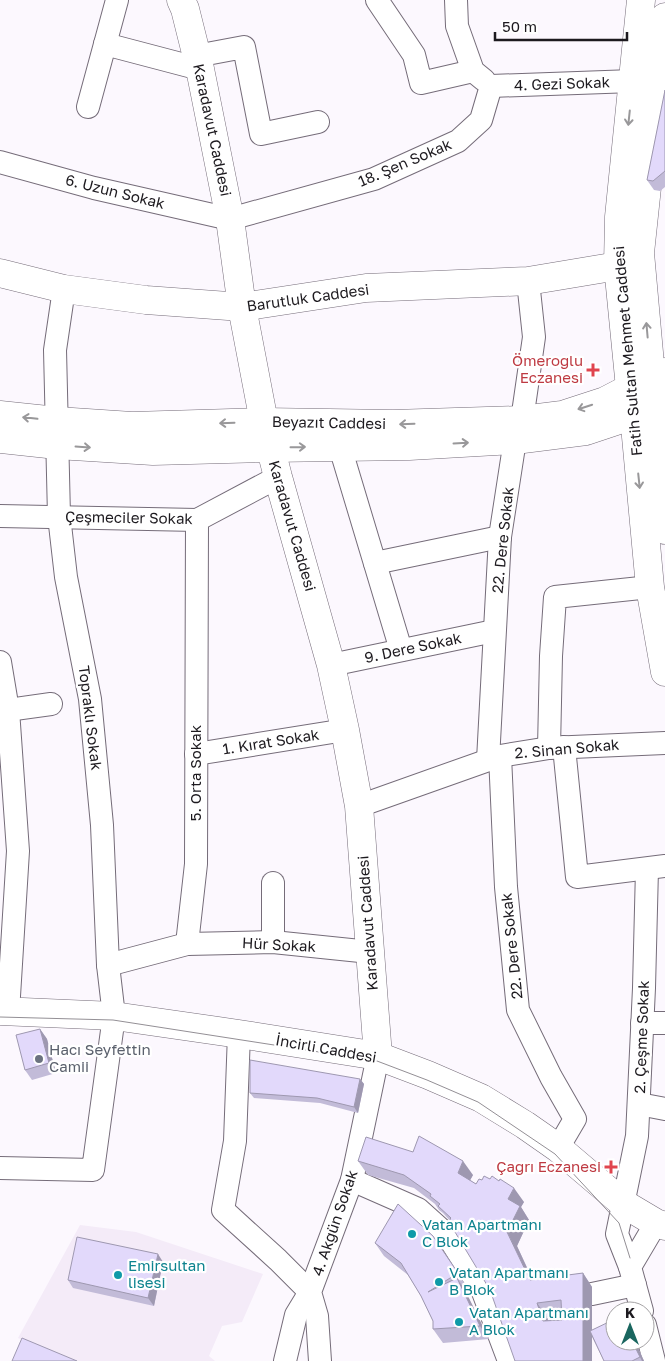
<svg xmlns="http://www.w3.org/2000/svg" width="665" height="1361" font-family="'Golos Text',sans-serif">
  <rect width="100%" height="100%" fill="#fcf8fe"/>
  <path fill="#f4ebf8" d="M 80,1225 L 136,1232 L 263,1274 L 242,1322 L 222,1326 L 209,1356 L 215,1361 L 77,1361 L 18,1338 Z"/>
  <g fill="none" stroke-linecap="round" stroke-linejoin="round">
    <g stroke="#756c79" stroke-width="24">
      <g id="minor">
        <path d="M 377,0 L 414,55 L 421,83 L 473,71"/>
        <path d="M 456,0 L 457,26 L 473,71 L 484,80"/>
        <path d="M 105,44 L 200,69"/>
        <path d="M 196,56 L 244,47 L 261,134 L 318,122"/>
        <path d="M 491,86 L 633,81"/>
        <path d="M 88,107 L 117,0"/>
        <path d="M 0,162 L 94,188 L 230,219 L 374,179 L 458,141 L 481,120 L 491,86"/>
        <path d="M 522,420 L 534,337 L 528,281"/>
        <path d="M 340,447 L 401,650"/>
        <path d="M 0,516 L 197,520 L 278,477"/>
        <path d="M 375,563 L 500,537"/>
        <path d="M 0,662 L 8,710 L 18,851 L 8,1012"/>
        <path d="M 331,665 L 494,631"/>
        <path d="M 0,711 L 51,704"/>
        <path d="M 564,747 L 577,877 L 665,866"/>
        <path d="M 549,748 L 551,656 L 555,597 L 650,587"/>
        <path d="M 196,754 L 345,730"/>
        <path d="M 500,756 L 506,887 L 518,1010 L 551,1077 L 575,1119 L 558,1148"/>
        <path d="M 488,760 L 500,537 L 515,440"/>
        <path d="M 359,806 L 500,756 L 549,748 L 665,743"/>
        <path d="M 273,883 L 273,942"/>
        <path d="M 187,944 L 273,942 L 370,952"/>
        <path d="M 108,965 L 187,944 L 196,864 L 197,520"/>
        <path d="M 642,1023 L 665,1023"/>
        <path d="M 239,1034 L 235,1141 L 223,1210 L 278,1260 L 310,1292 L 296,1315 L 285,1361"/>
        <path d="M 639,1104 L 665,1109"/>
        <path d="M 0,1168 L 93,1170 L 114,1016 L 108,965 L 102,825 L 90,699 L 66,577 L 59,516 L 55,350 L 64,289"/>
        <path d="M 352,1180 L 418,1209 L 447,1235 L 483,1292 L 509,1361"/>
        <path d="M 630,1267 L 617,1234 L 637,1136 L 644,988 L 647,869"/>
        <path d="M 592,1294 L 635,1285"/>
        <path d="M 642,1311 L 630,1267 L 656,1223"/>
        <path d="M 645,1325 L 654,1361"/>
        <path d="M 320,1361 L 317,1316 L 310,1292 L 352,1180 L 378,1056"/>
      </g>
    </g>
    <g stroke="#756c79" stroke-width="29">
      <g id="major">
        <path d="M 181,0 L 185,9 L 200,69 L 230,219 L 242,307 L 264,422 L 278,477 L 331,665 L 345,730 L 359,806 L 378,1056"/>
        <path d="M 641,0 L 619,217 L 618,266 L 630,388 L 634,415 L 650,587 L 665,672"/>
        <path d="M 665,17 L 640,253 L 665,530"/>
        <path d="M 0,273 L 64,289 L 146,300 L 242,307 L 366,288 L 528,281 L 618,266"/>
        <path d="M 0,415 L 57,421 L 132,426 L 264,422 L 393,424 L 522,420 L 562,415 L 605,401 L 630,388 L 665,372"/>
        <path d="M 0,439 L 57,445 L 153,451 L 270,448 L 409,446 L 515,440 L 586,431 L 634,415 L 665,400"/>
        <path d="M 0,1011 L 114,1016 L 239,1034 L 378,1056 L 428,1075 L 481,1098 L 525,1125 L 558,1148 L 624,1204 L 656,1223 L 665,1226"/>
      </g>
    </g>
    <use href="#minor" stroke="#fff" stroke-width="22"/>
    <use href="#major" stroke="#fff" stroke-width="28"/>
    <path stroke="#938f95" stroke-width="1" d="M 0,1017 L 113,1020 L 377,1061 L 427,1080 L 478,1102 L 555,1154 L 619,1223 L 630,1258"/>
  </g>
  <g fill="#c2bbd8" fill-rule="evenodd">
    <path d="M 665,90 L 665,187 L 660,191 L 654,190 L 647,180 Z"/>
    <path d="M 40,1029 L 47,1039 L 56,1073 L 32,1080 L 25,1070 Z"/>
    <path d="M 360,1079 L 364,1084 L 358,1113 L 320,1103 L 254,1098 L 250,1093 Z"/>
    <path d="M 358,1161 L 473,1175 L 470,1180 L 476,1184 L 524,1202 L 521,1207 L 529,1220 L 517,1246 L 533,1280 L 583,1273 L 592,1287 L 592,1330 L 635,1341 L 644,1361 L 604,1361 L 592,1337 L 592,1361 L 490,1290 L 451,1222 L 443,1213 L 439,1210 L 435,1204 L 414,1188 L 368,1175 ZM 562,1315 L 562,1320 L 548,1320 L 547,1317 Z"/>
    <path d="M 433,1236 L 467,1287 L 464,1289 L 489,1339 L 443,1343 L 433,1329 L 433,1321 L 421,1296 L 408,1275 L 384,1256 L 375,1243 Z"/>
    <path d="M 163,1262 L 154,1306 L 73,1288 L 68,1280 Z"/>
  </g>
  <g fill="#9e98b0">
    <path d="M 40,1029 L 47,1039 L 56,1073 L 49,1063 Z"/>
    <path d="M 360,1079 L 364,1084 L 358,1113 L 354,1107 Z"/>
    <path d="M 463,1161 L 473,1175 L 467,1186 L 458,1173 Z"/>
    <path d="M 514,1188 L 524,1202 L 521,1207 L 529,1220 L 517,1246 L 539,1294 L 530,1280 L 507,1232 L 508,1199 Z"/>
    <path d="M 158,1254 L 163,1262 L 154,1306 L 148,1298 Z"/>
    <path d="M 583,1273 L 592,1287 L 592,1361 L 583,1361 Z"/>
    <path d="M 457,1278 L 466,1292 L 489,1339 L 480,1326 Z"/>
    <path d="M 537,1303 L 547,1317 L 552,1334 L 543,1321 Z"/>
    <path d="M 632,1341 L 635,1341 L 644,1361 L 642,1361 Z"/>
  </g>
  <g fill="#e2d9fb" stroke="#9e98b0" fill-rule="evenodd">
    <path d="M 665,90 L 665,171 L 653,181 L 647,180 Z"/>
    <path d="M 40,1029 L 49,1063 L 25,1070 L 16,1035 Z"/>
    <path d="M 250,1060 L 360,1079 L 354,1107 L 317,1098 L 250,1093 Z"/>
    <path d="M 419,1136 L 463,1161 L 458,1173 L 476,1184 L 479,1179 L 482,1180 L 484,1176 L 490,1179 L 492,1176 L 499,1181 L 500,1179 L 514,1188 L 508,1199 L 520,1206 L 507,1232 L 530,1280 L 583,1273 L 583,1361 L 515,1361 L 490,1290 L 455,1232 L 450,1219 L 451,1218 L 438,1206 L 440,1204 L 430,1196 L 431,1194 L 404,1175 L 358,1161 L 366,1137 L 413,1152 ZM 561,1300 L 562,1320 L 543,1321 L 537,1303 Z"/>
    <path d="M 398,1204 L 433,1236 L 458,1273 L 428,1292 L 457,1278 L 480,1326 L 433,1329 L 433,1321 L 421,1296 L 401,1263 L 375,1243 Z"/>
    <path d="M 77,1237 L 158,1254 L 148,1298 L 68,1280 Z"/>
    <path d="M 615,1319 L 615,1341 L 632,1341 L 640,1357 L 632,1361 L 604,1361 L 590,1331 Z"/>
    <path d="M 22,1338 L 77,1361 L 12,1361 Z"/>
  </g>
  <defs><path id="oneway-shaft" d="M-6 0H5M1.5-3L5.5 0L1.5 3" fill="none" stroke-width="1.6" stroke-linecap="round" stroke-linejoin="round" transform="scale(1.25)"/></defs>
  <g stroke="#99989a">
    <use href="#oneway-shaft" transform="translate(629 118) rotate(96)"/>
    <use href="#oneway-shaft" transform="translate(647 330) rotate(-95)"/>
    <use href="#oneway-shaft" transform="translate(585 407) rotate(162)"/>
    <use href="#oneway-shaft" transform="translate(30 418) rotate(-174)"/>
    <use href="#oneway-shaft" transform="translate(227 423) rotate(178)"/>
    <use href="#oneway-shaft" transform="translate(407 424) rotate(178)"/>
    <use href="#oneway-shaft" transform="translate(461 443) rotate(-3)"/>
    <use href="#oneway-shaft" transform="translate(83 447) rotate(4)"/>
    <use href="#oneway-shaft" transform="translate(298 447) rotate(-1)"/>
    <use href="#oneway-shaft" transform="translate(639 481) rotate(84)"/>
  </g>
  <g fill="#e0444e" stroke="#fff" stroke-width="2">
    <path d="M590.5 362.5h5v5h5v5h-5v5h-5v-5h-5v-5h5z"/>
    <path d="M608.5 1159.5h5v5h5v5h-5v5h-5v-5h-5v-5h5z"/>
  </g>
  <circle fill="#6b7280" stroke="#fff" stroke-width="2" cx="39" cy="1059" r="5"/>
  <g fill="#0f9aa8" stroke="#fff" stroke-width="2">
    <circle cx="412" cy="1234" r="5"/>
    <circle cx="118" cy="1275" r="5"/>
    <circle cx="439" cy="1282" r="5"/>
    <circle cx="459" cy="1322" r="5"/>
  </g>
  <g text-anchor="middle" stroke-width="4.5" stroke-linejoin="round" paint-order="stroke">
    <g font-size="15" fill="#1d1a1f" stroke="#fff">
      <text transform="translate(562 84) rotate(-2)" y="5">4. Gezi Sokak</text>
      <text transform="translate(212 130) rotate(78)" y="5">Karadavut Caddesi</text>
      <text transform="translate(405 163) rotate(-23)" y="5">18. Şen Sokak</text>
      <text transform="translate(115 192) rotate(14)" y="5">6. Uzun Sokak</text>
      <text transform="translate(308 298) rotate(-8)" y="5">Barutluk Caddesi</text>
      <text transform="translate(628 351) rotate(-95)" y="5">Fatih Sultan Mehmet Caddesi</text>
      <text transform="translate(329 423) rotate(1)" y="5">Beyazıt Caddesi</text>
      <text transform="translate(129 518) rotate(1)" y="5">Çeşmeciler Sokak</text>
      <text transform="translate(292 526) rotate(74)" y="5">Karadavut Caddesi</text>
      <text transform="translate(503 540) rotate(-84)" y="5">22. Dere Sokak</text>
      <text transform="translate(413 648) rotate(-12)" y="5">9. Dere Sokak</text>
      <text transform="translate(90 718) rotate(83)" y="5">Topraklı Sokak</text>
      <text transform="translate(271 742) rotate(-9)" y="5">1. Kırat Sokak</text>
      <text transform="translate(567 749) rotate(-5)" y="5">2. Sinan Sokak</text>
      <text transform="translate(196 773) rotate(-90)" y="5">5. Orta Sokak</text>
      <text transform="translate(368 923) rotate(-94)" y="5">Karadavut Caddesi</text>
      <text transform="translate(279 945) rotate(3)" y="5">Hür Sokak</text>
      <text transform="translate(512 946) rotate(-96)" y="5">22. Dere Sokak</text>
      <text transform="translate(642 1037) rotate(-88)" y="5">2. Çeşme Sokak</text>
      <text transform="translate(326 1049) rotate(10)" y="5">İncirli Caddesi</text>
      <text transform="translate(335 1223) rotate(-71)" y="5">4. Akgün Sokak</text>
    </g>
    <g font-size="15" fill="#be3a42" stroke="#fff" text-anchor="end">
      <text x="583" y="366">Ömeroğlu<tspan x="583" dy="17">Eczanesi</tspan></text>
      <text x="601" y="1172">Çağrı Eczanesi</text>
    </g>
    <g font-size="15" fill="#5b616d" stroke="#fff" text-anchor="start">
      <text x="49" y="1055">Hacı Seyfettin<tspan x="49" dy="17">Camii</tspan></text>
    </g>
    <g font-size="15" fill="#0d838f" stroke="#fff" text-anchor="start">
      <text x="422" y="1230">Vatan Apartmanı<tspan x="422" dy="17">C Blok</tspan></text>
      <text x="128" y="1271">Emirsultan<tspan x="128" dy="17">lisesi</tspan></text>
      <text x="449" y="1278">Vatan Apartmanı<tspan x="449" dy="17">B Blok</tspan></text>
      <text x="469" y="1318">Vatan Apartmanı<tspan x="469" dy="17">A Blok</tspan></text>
    </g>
  </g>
  <g transform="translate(630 1326)"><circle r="24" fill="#ffffff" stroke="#a5a3a5"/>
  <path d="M0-4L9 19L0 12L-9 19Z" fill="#1a665f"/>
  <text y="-8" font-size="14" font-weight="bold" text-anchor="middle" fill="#1d1a1f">K</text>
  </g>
  <path d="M495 32v8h132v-8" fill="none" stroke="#1d1a1f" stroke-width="2.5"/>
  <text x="502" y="32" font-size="15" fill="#1d1a1f" stroke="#ffffff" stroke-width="4" paint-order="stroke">50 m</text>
</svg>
